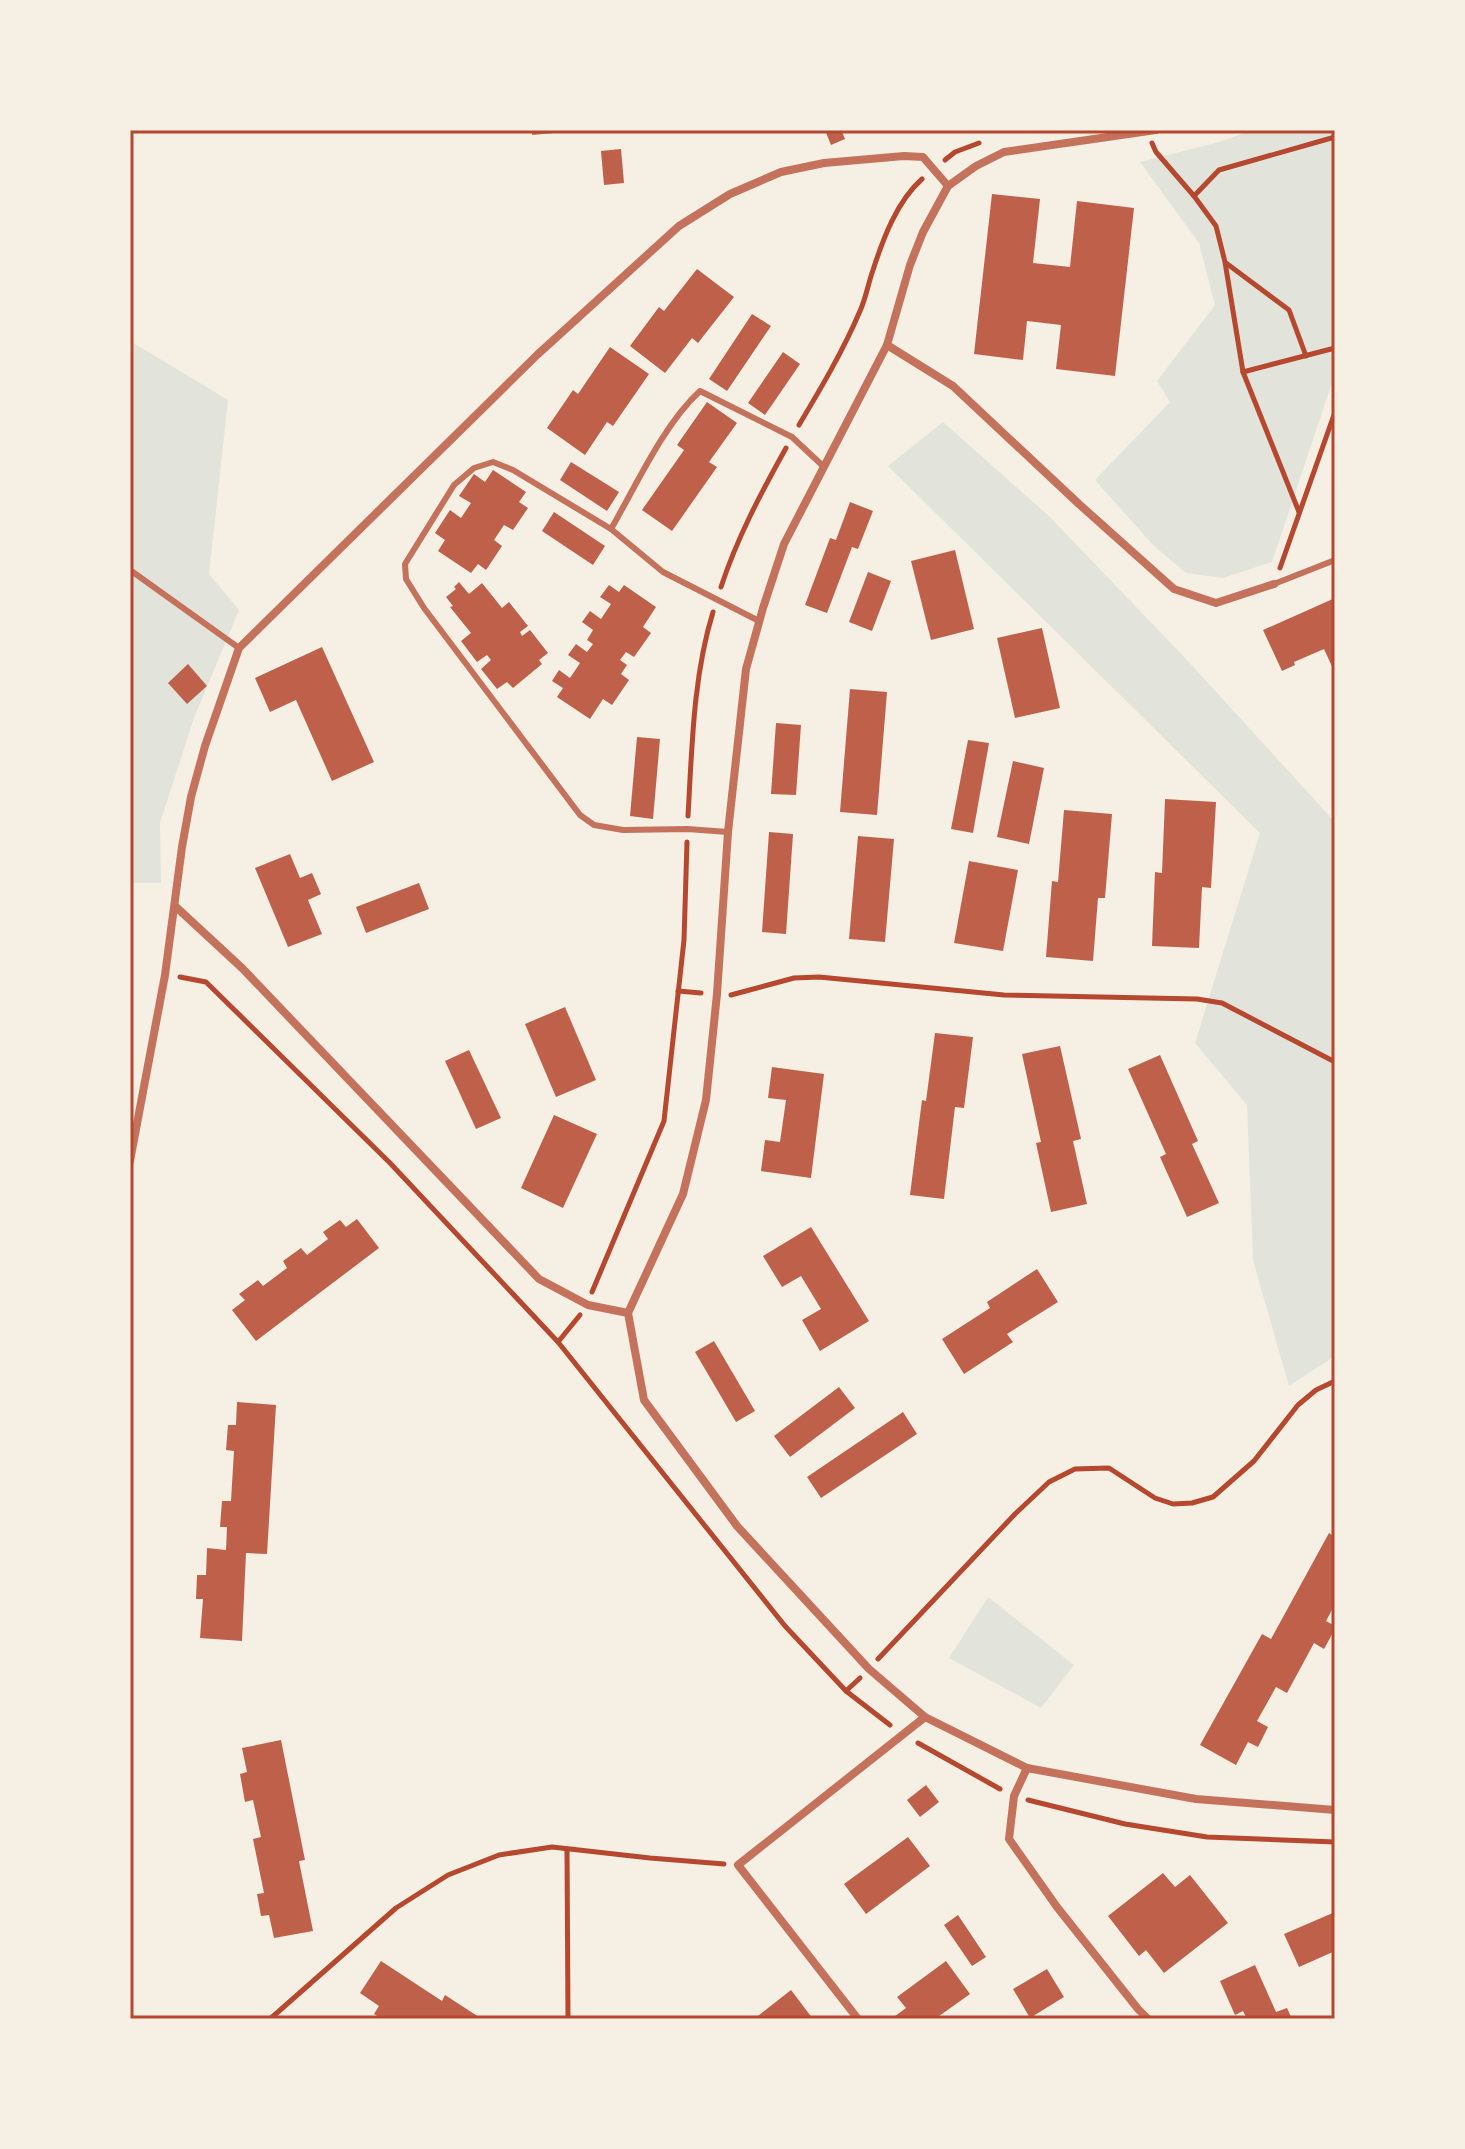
<svg xmlns="http://www.w3.org/2000/svg" width="1465" height="2149" font-family="Montserrat,sans-serif">
  <rect width="100%" height="100%" fill="#f6efe4"/>
  <g fill="#e2e4dc">
    <path d="M 1252,130 L 1335,130 L 1335,374 L 1272,562 L 1223,578 L 1186,573 L 1153,545 L 1095,480 L 1170,402 L 1157,381 L 1215,305 L 1199,243 L 1140,162 L 1219,142 Z"/>
    <path d="M 130,341 L 228,400 L 209,574 L 239,610 L 194,718 L 160,823 L 161,883 L 130,883 Z"/>
    <path d="M 943,422 L 1049,516 L 1187,660 L 1335,822 L 1335,1356 L 1289,1386 L 1253,1260 L 1247,1105 L 1195,1043 L 1260,833 L 888,466 Z"/>
    <path d="M 988,1597 L 1074,1665 L 1041,1708 L 949,1658 Z"/>
  </g>
  <g fill="#bf614a">
    <path d="M 532,130 L 565,130 L 565,132 L 532,135 Z"/>
    <path d="M 825,130 L 841,130 L 845,139 L 831,145 Z"/>
    <path d="M 621,149 L 624,183 L 604,185 L 601,151 Z"/>
    <path d="M 992,194 L 1040,199 L 1033,263 L 1070,267 L 1077,201 L 1134,208 L 1115,376 L 1056,369 L 1061,325 L 1027,321 L 1023,360 L 974,354 Z"/>
    <path d="M 697,269 L 734,297 L 698,343 L 692,338 L 665,373 L 630,346 L 659,307 L 664,311 Z"/>
    <path d="M 752,314 L 771,326 L 727,391 L 709,379 Z"/>
    <path d="M 610,347 L 649,374 L 613,426 L 607,422 L 585,455 L 547,428 L 573,390 L 578,394 Z"/>
    <path d="M 783,352 L 800,364 L 765,415 L 748,403 Z"/>
    <path d="M 707,402 L 737,423 L 709,462 L 717,467 L 672,531 L 642,510 L 684,450 L 677,445 Z"/>
    <path d="M 571,462 L 619,492 L 607,511 L 560,480 Z"/>
    <path d="M 493,470 L 526,492 L 519,502 L 528,508 L 513,530 L 504,525 L 494,540 L 502,546 L 486,570 L 478,564 L 471,573 L 438,551 L 445,540 L 435,533 L 450,510 L 461,518 L 471,503 L 459,496 L 474,474 L 485,482 Z"/>
    <path d="M 850,502 L 873,511 L 858,549 L 852,547 L 827,613 L 805,605 L 830,538 L 836,540 Z"/>
    <path d="M 554,512 L 605,546 L 593,565 L 542,531 Z"/>
    <path d="M 955,550 L 974,629 L 931,640 L 911,561 Z"/>
    <path d="M 868,572 L 891,581 L 872,631 L 849,622 Z"/>
    <path d="M 459,582 L 469,594 L 482,583 L 502,608 L 509,602 L 528,626 L 520,632 L 522,636 L 530,630 L 548,653 L 539,660 L 542,664 L 513,688 L 507,682 L 497,689 L 481,669 L 491,660 L 487,655 L 477,662 L 461,641 L 471,633 L 450,607 L 453,606 L 446,597 L 456,589 L 454,587 Z"/>
    <path d="M 609,585 L 619,592 L 624,585 L 656,607 L 643,627 L 651,633 L 634,657 L 626,652 L 620,660 L 627,665 L 621,674 L 629,680 L 612,705 L 603,699 L 590,719 L 557,697 L 563,688 L 552,681 L 559,670 L 570,678 L 580,663 L 568,655 L 576,644 L 587,652 L 593,644 L 587,640 L 593,630 L 582,622 L 590,611 L 601,619 L 611,604 L 600,597 Z"/>
    <path d="M 1335,598 L 1335,673 L 1324,649 L 1294,662 L 1295,665 L 1282,671 L 1263,630 Z"/>
    <path d="M 1042,628 L 1060,708 L 1015,718 L 997,638 Z"/>
    <path d="M 322,647 L 374,762 L 332,781 L 296,700 L 270,712 L 255,678 Z"/>
    <path d="M 188,664 L 207,686 L 187,704 L 168,683 Z"/>
    <path d="M 850,689 L 887,692 L 877,815 L 840,812 Z"/>
    <path d="M 776,723 L 801,725 L 796,795 L 771,794 Z"/>
    <path d="M 637,737 L 660,739 L 653,819 L 630,816 Z"/>
    <path d="M 968,740 L 989,743 L 973,833 L 951,829 Z"/>
    <path d="M 1013,761 L 1044,768 L 1029,844 L 997,837 Z"/>
    <path d="M 1165,799 L 1216,802 L 1211,888 L 1202,887 L 1199,948 L 1152,946 L 1155,872 L 1162,873 Z"/>
    <path d="M 1064,810 L 1112,814 L 1105,898 L 1098,898 L 1093,961 L 1046,957 L 1052,881 L 1058,882 Z"/>
    <path d="M 769,832 L 793,834 L 786,934 L 762,932 Z"/>
    <path d="M 858,836 L 894,839 L 885,942 L 849,939 Z"/>
    <path d="M 290,854 L 300,878 L 312,873 L 321,894 L 308,900 L 322,934 L 288,947 L 255,868 Z"/>
    <path d="M 969,861 L 1018,870 L 1003,951 L 954,943 Z"/>
    <path d="M 419,883 L 429,909 L 366,933 L 356,907 Z"/>
    <path d="M 565,1007 L 596,1080 L 556,1097 L 525,1024 Z"/>
    <path d="M 935,1033 L 973,1037 L 964,1108 L 955,1107 L 944,1199 L 910,1195 L 922,1100 L 926,1101 Z"/>
    <path d="M 1060,1046 L 1081,1139 L 1073,1141 L 1087,1204 L 1051,1212 L 1036,1143 L 1041,1142 L 1022,1054 Z"/>
    <path d="M 469,1050 L 501,1118 L 476,1129 L 445,1061 Z"/>
    <path d="M 1160,1055 L 1198,1141 L 1192,1144 L 1219,1203 L 1187,1217 L 1160,1157 L 1166,1154 L 1128,1069 Z"/>
    <path d="M 772,1067 L 824,1074 L 811,1178 L 761,1171 L 765,1140 L 780,1142 L 786,1100 L 768,1098 Z"/>
    <path d="M 554,1115 L 597,1134 L 563,1208 L 521,1188 Z"/>
    <path d="M 357,1219 L 379,1248 L 256,1341 L 232,1310 L 245,1300 L 239,1294 L 258,1280 L 263,1286 L 287,1268 L 283,1261 L 301,1248 L 307,1255 L 328,1239 L 323,1232 L 340,1220 L 346,1227 Z"/>
    <path d="M 811,1227 L 869,1321 L 820,1351 L 802,1320 L 821,1309 L 801,1276 L 782,1287 L 763,1256 Z"/>
    <path d="M 1037,1269 L 1058,1302 L 1007,1334 L 1013,1342 L 964,1374 L 942,1339 L 990,1308 L 987,1302 Z"/>
    <path d="M 714,1341 L 755,1411 L 736,1422 L 695,1352 Z"/>
    <path d="M 839,1387 L 855,1408 L 790,1457 L 774,1436 Z"/>
    <path d="M 237,1402 L 276,1405 L 267,1554 L 246,1553 L 242,1641 L 200,1638 L 203,1599 L 196,1599 L 197,1575 L 206,1575 L 207,1548 L 226,1550 L 227,1527 L 220,1527 L 222,1501 L 231,1501 L 234,1451 L 226,1450 L 228,1425 L 236,1425 Z"/>
    <path d="M 903,1412 L 917,1434 L 821,1498 L 807,1477 Z"/>
    <path d="M 1329,1533 L 1335,1537 L 1335,1604 L 1326,1621 L 1335,1626 L 1335,1629 L 1324,1649 L 1314,1643 L 1287,1693 L 1276,1687 L 1257,1721 L 1268,1727 L 1258,1747 L 1248,1742 L 1236,1765 L 1200,1745 L 1262,1634 L 1271,1639 Z"/>
    <path d="M 281,1740 L 305,1860 L 299,1861 L 313,1931 L 274,1938 L 269,1915 L 261,1916 L 257,1894 L 264,1893 L 253,1839 L 261,1837 L 253,1800 L 245,1802 L 240,1774 L 247,1772 L 242,1748 Z"/>
    <path d="M 926,1785 L 939,1802 L 920,1817 L 907,1800 Z"/>
    <path d="M 908,1837 L 930,1866 L 866,1914 L 844,1884 Z"/>
    <path d="M 1163,1873 L 1175,1887 L 1190,1875 L 1228,1923 L 1164,1973 L 1146,1950 L 1139,1956 L 1108,1916 Z"/>
    <path d="M 1335,1912 L 1335,1951 L 1299,1967 L 1284,1934 Z"/>
    <path d="M 958,1915 L 986,1957 L 972,1966 L 944,1925 Z"/>
    <path d="M 381,1961 L 442,2001 L 445,1995 L 482,2019 L 382,2019 L 374,2014 L 379,2006 L 360,1993 Z"/>
    <path d="M 946,1961 L 970,1994 L 935,2019 L 891,2019 L 906,2008 L 897,1997 Z"/>
    <path d="M 1255,1965 L 1276,2012 L 1287,2008 L 1292,2019 L 1247,2019 L 1243,2011 L 1235,2015 L 1220,1981 Z"/>
    <path d="M 1047,1969 L 1064,1997 L 1030,2018 L 1013,1989 Z"/>
    <path d="M 791,1990 L 813,2019 L 754,2019 Z"/>
  </g>
  <g fill="none" stroke-linecap="round" stroke-linejoin="round">
    <g stroke="#b5482f" stroke-width="5">
      <path d="M 1152,143 L 1156,152 L 1194,196 L 1216,226 L 1225,262 L 1243,372 L 1299,512"/>
      <path d="M 945,160 L 955,152 L 979,143"/>
      <path d="M 1194,196 L 1219,170 L 1335,137"/>
      <path d="M 1226,263 L 1289,310 L 1306,356"/>
      <path d="M 1243,372 L 1335,348"/>
      <path d="M 799,425 C 821,388 843,351 860,311 C 866,298 868,284 873,270 C 883,239 897,201 922,179"/>
      <path d="M 1280,568 L 1335,412"/>
      <path d="M 721,587 C 737,538 761,493 786,448"/>
      <path d="M 688,816 C 692,748 693,677 713,612"/>
      <path d="M 180,977 L 206,982 L 390,1163 L 558,1342 L 785,1626 L 846,1691 L 890,1725"/>
      <path d="M 678,991 L 701,993"/>
      <path d="M 731,995 L 794,978 L 819,977 L 1004,995 L 1197,999 L 1222,1003 L 1335,1062"/>
      <path d="M 592,1292 L 664,1121 L 684,940 L 687,842"/>
      <path d="M 558,1342 L 580,1315"/>
      <path d="M 878,1659 L 1015,1514 L 1049,1482 L 1075,1469 L 1109,1468 L 1155,1498 L 1173,1504 L 1192,1503 L 1213,1497 L 1254,1461 L 1298,1405 L 1316,1390 L 1335,1381"/>
      <path d="M 846,1691 L 860,1678"/>
      <path d="M 918,1743 L 1000,1789"/>
      <path d="M 1028,1800 L 1125,1824 L 1207,1837 L 1335,1842"/>
      <path d="M 567,1849 L 568,2019"/>
      <path d="M 270,2019 L 396,1908 L 448,1875 L 499,1855 L 552,1847 L 650,1858 L 724,1864"/>
    </g>
    <g stroke="#c5725c" stroke-width="6">
      <path d="M 611,529 C 636,486 663,425 700,391 L 792,437 L 823,466"/>
      <path d="M 130,570 L 239,648"/>
      <path d="M 1274,584 L 1335,560"/>
      <path d="M 728,832 L 687,829 L 623,830 L 594,825 L 580,815 L 424,608 L 406,579 L 405,564 L 454,485 L 474,468 L 493,462 L 513,470 L 611,529 L 663,572 L 759,621"/>
    </g>
    <g stroke="#c5725c" stroke-width="8">
      <path d="M 887,345 L 953,386 L 1080,505 L 1174,589 L 1216,603 L 1274,584"/>
      <path d="M 175,906 L 242,968 L 539,1279 L 588,1305 L 628,1313 L 644,1400 L 737,1526 L 869,1669 L 925,1717 L 1027,1768 L 1196,1799 L 1335,1810"/>
      <path d="M 130,1161 L 165,975 L 182,847 L 191,797 L 205,746 L 239,648 L 537,355 L 679,226 L 730,194 L 781,172 L 824,163 L 904,156 L 923,157 L 948,186"/>
      <path d="M 628,1313 L 683,1194 L 706,1100 L 717,994 L 728,832 L 746,669 L 763,608 L 784,544 L 887,345 L 910,265 L 923,232 L 948,186 L 976,166 L 1004,152 L 1156,130"/>
      <path d="M 1027,1768 L 1014,1796 L 1009,1839 L 1057,1907 L 1138,2009 L 1148,2019"/>
      <path d="M 858,2019 L 738,1865 L 925,1717"/>
    </g>
  </g>
  <rect width="1465" height="2149" fill="none" stroke="#f6efe4" stroke-width="264"/>
  <rect x="132" y="132" width="1201" height="1885" fill="none" stroke="#b5482f" stroke-width="3"/>
</svg>
